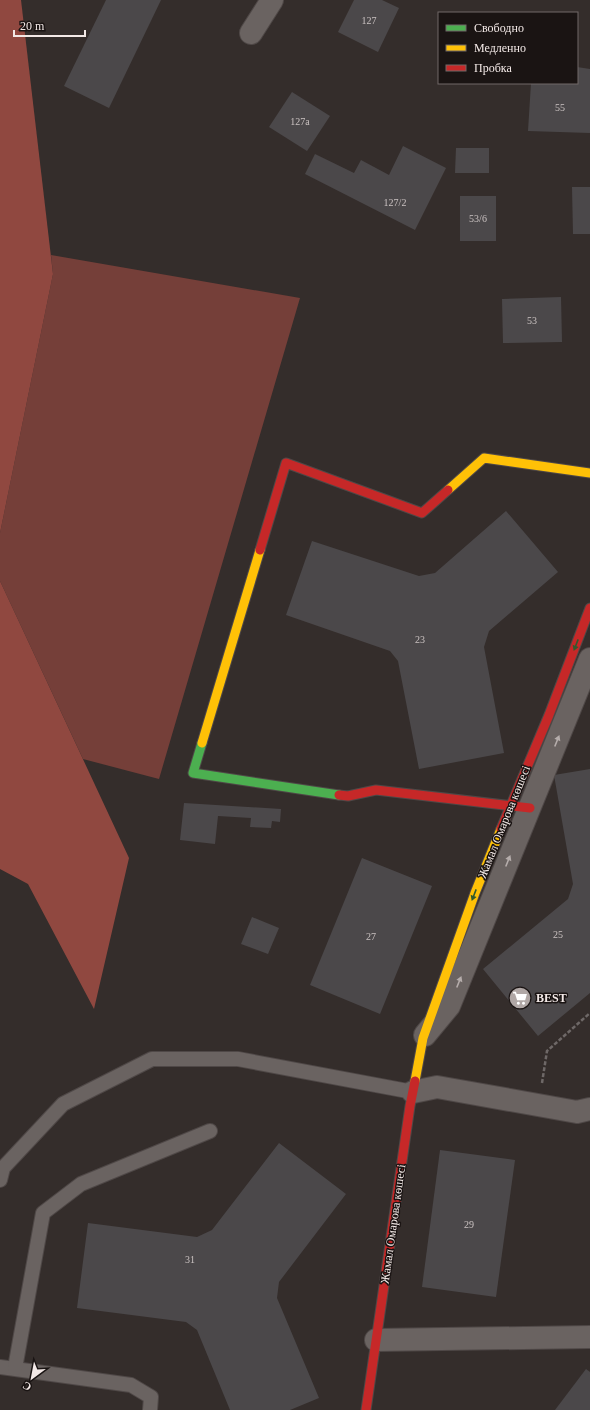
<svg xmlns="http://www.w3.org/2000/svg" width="590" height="1410" font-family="Georgia,serif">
  <rect width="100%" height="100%" fill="#342d2b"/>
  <path fill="#753f39" d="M 51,255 L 300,298 L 159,779 L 83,759 L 0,581 L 0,533 L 53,274 Z"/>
  <g fill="#904840">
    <path d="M 0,0 L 21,0 L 53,274 L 0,533 Z"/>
    <path d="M 0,581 L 129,858 L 94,1009 L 28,884 L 0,869 Z"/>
  </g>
  <g fill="#4b484a">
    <path d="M 106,0 L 161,0 L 109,108 L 64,86 Z"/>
    <path d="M 354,0 L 382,0 L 399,8 L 378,52 L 338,32 Z"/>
    <path d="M 577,67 L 590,69 L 590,133 L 528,131 L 531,83 L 577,83 Z"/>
    <path d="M 292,92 L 330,116 L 307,151 L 269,127 Z"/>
    <path d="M 403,146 L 446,168 L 415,230 L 305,174 L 315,154 L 354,173 L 361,160 L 389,175 Z"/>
    <path d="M 456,148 L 489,148 L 489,173 L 455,173 Z"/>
    <path d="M 572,187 L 590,187 L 590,234 L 573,234 Z"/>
    <rect x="460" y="196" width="36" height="45"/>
    <path d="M 561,297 L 562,342 L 503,343 L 502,299 Z"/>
    <path d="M 506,511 L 558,572 L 489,631 L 484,647 L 504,753 L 419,769 L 398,661 L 390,651 L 286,615 L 312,541 L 419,576 L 435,573 Z"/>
    <path d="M 590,769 L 590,993 L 538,1036 L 483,969 L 568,899 L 573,884 L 554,775 Z"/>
    <path d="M 184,803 L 281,809 L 280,822 L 272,821 L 271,828 L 250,827 L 251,818 L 218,816 L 215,844 L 180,840 Z"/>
    <path d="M 362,858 L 432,886 L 380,1014 L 310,985 Z"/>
    <path d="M 252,917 L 279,928 L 268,954 L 241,944 Z"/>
    <path d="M 279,1143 L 346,1194 L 279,1282 L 277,1298 L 319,1398 L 290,1410 L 230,1410 L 197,1330 L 186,1322 L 77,1308 L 88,1223 L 197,1237 L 212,1230 Z"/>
    <path d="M 440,1150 L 515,1160 L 496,1297 L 422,1287 Z"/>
    <path d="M 586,1369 L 590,1372 L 590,1410 L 555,1410 Z"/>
  </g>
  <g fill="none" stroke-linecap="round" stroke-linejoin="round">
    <g stroke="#4f4847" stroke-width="16">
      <g id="lane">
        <path d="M 0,1180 L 3,1168 L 63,1104 L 152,1059 L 238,1059 L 413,1092"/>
        <path d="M 0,1367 L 131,1385 L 151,1397 L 150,1410"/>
        <path d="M 15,1368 L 43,1213 L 81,1184 L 210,1131"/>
      </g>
    </g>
    <g stroke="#4f4847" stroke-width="24">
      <g id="street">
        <path d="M 251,33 L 272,0"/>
        <path d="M 425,1035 L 449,1006 L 590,659"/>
        <path d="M 413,1092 L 437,1087 L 577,1112 L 590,1109"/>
        <path d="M 376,1340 L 590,1337"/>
      </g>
    </g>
    <g stroke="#4f4847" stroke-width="11">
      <path id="fast" d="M 202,743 L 193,773 L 339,795"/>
    </g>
    <g stroke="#4f4847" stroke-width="11">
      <g id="slow">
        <path d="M 448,490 L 484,458 L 590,473"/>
        <path d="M 202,743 L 260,550"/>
        <path d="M 415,1081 L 423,1038 L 475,893 L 501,829"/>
      </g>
    </g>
    <g stroke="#4f4847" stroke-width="11">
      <g id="jam">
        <path d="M 260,550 L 286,463 L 422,513 L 448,490"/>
        <path d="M 339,795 L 348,796 L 376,790 L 530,808"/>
        <path d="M 501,829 L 549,715 L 590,608"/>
        <path d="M 366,1410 L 410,1106 L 415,1081"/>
      </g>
    </g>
    <path stroke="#6e6867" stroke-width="2.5" stroke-dasharray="4 2" stroke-linecap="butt" d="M 542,1083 L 547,1051 L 590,1013"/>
    <use href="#lane" stroke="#6a6361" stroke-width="14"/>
    <use href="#street" stroke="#6a6361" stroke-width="22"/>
    <use href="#fast" stroke="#4caf50" stroke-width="9"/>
    <use href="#slow" stroke="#ffc107" stroke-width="9"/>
    <use href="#jam" stroke="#c62828" stroke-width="9"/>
  </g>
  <defs><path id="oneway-solid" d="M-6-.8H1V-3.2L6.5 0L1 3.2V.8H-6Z"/></defs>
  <g fill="#305a2e">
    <use href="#oneway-solid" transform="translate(576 645) rotate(111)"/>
    <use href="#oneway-solid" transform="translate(474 895) rotate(111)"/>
  </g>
  <g fill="#b5adab">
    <use href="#oneway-solid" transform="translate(557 741) rotate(-68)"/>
    <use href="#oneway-solid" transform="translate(508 861) rotate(-68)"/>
    <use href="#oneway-solid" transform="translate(459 982) rotate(-68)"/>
  </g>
  <defs>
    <g id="supermarket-disc" transform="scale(1.15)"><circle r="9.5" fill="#b0a7a5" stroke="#1a1413"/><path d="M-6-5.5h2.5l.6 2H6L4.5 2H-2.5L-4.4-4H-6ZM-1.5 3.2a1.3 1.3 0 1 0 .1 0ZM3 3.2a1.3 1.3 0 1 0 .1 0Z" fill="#fff"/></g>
  </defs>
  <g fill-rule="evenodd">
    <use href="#supermarket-disc" x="520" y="998"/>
  </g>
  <g text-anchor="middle" stroke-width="3" stroke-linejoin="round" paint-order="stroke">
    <g font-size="10" fill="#c9c1c0">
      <text x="369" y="24">127</text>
      <text x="560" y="111">55</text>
      <text x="300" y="125">127а</text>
      <text x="395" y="206">127/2</text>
      <text x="478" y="222">53/6</text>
      <text x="532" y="324">53</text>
      <text x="420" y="643">23</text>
      <text x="558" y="938">25</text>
      <text x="371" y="940">27</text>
      <text x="469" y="1228">29</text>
      <text x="190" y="1263">31</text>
    </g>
    <g font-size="12" fill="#f3e9e7" stroke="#1a1413">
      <text transform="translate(504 822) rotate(-68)" y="4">Жамал Омарова көшесі</text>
      <text transform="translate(393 1224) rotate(-82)" y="4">Жамал Омарова көшесі</text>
    </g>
    <g font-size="12" font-weight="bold" fill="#f3e9e7" stroke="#1a1413" text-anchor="start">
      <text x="536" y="1002">BEST</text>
    </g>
  </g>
  <rect x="438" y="12" width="140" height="72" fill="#1a1413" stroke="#716968"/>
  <rect x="446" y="25" width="20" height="6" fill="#4caf50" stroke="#716968"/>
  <text x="474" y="32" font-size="12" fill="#f3e9e7">Свободно</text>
  <rect x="446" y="45" width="20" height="6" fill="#ffc107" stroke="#716968"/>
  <text x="474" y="52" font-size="12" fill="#f3e9e7">Медленно</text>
  <rect x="446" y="65" width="20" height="6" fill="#c62828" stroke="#716968"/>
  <text x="474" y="72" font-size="12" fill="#f3e9e7">Пробка</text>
  <g transform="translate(32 1378) rotate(212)" stroke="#1a1413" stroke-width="3" paint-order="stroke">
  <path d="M0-3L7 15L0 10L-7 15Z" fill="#f3e9e7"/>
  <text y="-6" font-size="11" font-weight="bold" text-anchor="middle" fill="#f3e9e7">С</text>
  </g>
  <path d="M14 30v6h71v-6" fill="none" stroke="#f3e9e7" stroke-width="2"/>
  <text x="20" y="30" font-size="12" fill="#f3e9e7" stroke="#1a1413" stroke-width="3" paint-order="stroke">20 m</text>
</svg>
